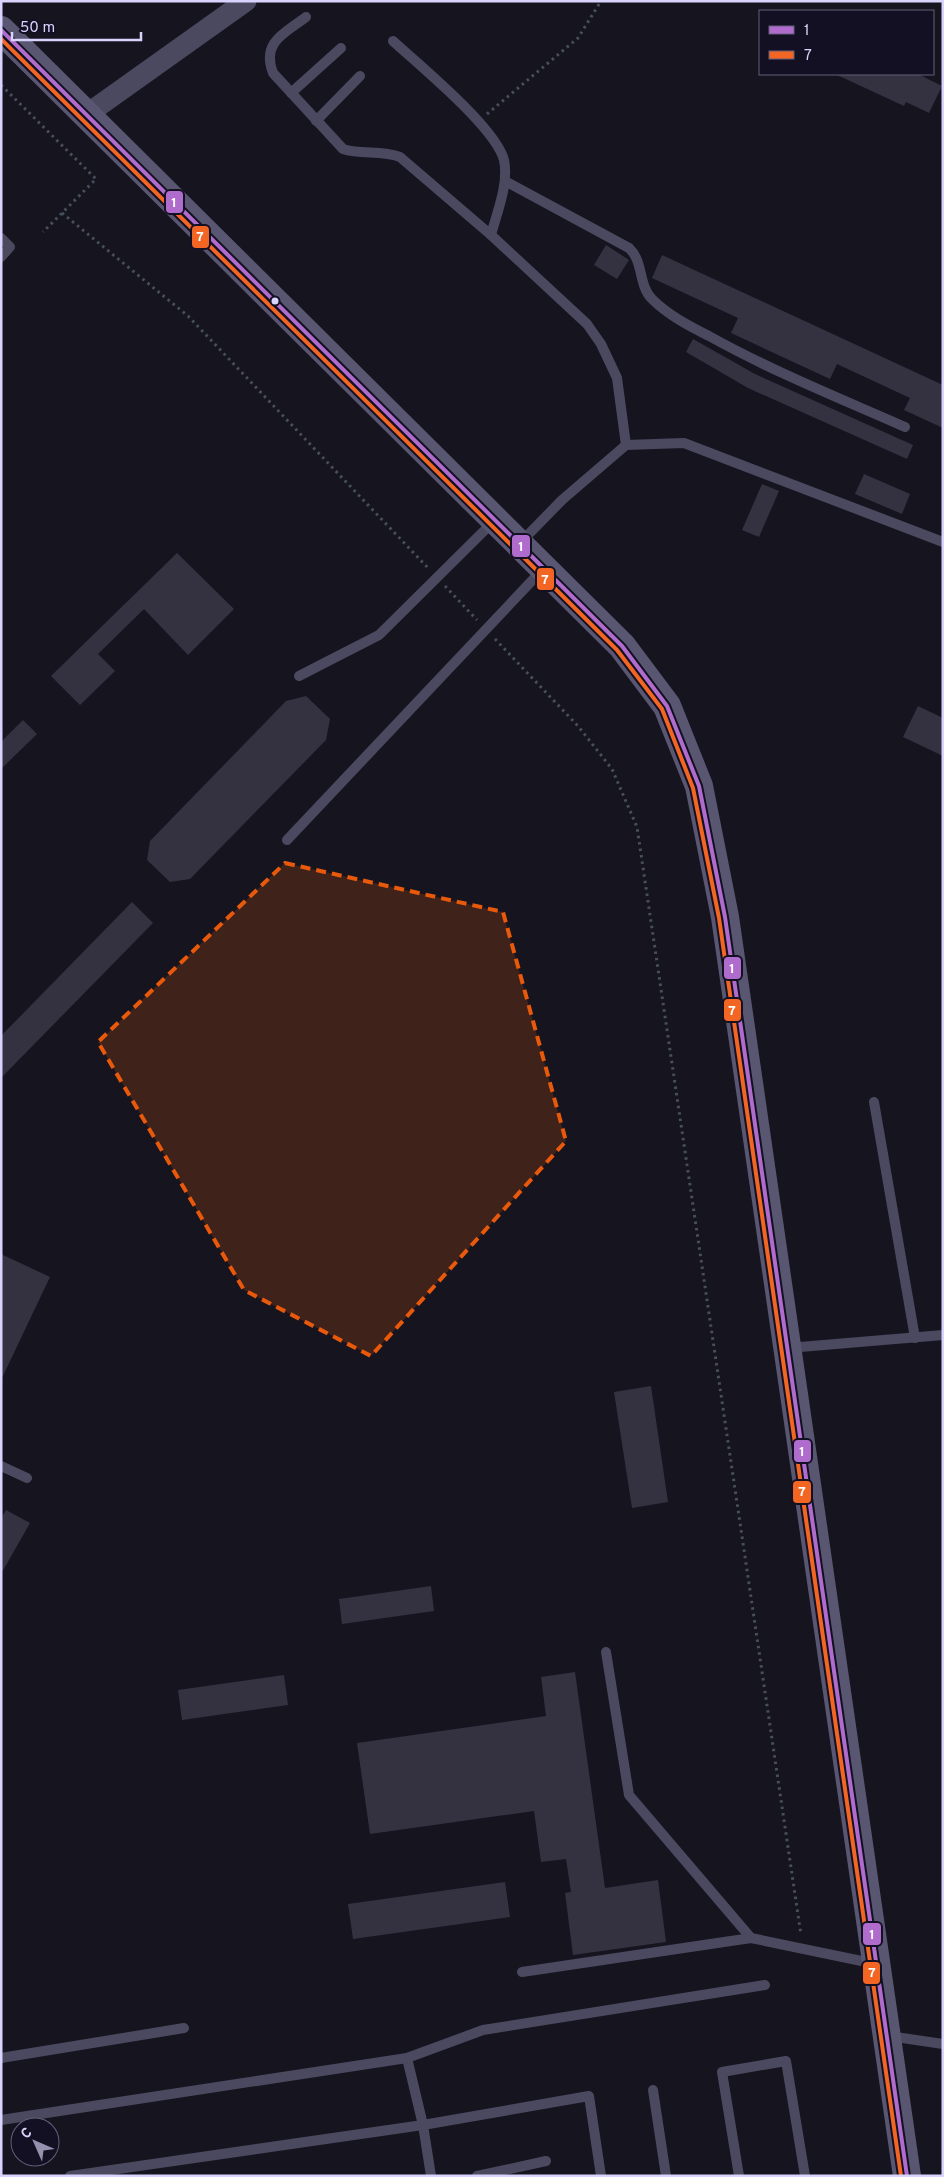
<svg xmlns="http://www.w3.org/2000/svg" width="944" height="2177" font-family="Overpass,sans-serif">
  <rect width="100%" height="100%" fill="#16141f"/>
  <g fill="#343241">
    <path d="M 835,74 L 918,74 L 942,86 L 929,113 L 906,102 L 904,106 Z"/>
    <path d="M 606,245 L 629,260 L 617,279 L 594,265 Z"/>
    <path d="M 662,255 L 943,385 L 943,428 L 904,410 L 910,398 L 837,364 L 830,379 L 731,333 L 738,318 L 652,278 Z"/>
    <path d="M 693,339 L 755,374 L 913,445 L 907,459 L 748,388 L 686,352 Z"/>
    <path d="M 864,474 L 910,494 L 902,514 L 855,494 Z"/>
    <path d="M 762,484 L 779,491 L 759,537 L 742,530 Z"/>
    <path d="M 177,553 L 234,609 L 188,655 L 144,609 L 98,654 L 115,671 L 80,705 L 51,676 Z"/>
    <path d="M 306,696 L 330,719 L 326,740 L 190,879 L 170,882 L 147,860 L 150,841 L 286,701 Z"/>
    <path d="M 918,706 L 943,718 L 943,756 L 903,737 Z"/>
    <path d="M 23,720 L 37,734 L 1,769 L 1,742 Z"/>
    <path d="M 132,902 L 153,923 L 1,1078 L 1,1036 Z"/>
    <path d="M 1,1254 L 50,1277 L 1,1380 Z"/>
    <path d="M 651,1386 L 668,1502 L 632,1508 L 614,1392 Z"/>
    <path d="M 6,1510 L 30,1523 L 1,1574 L 1,1518 Z"/>
    <path d="M 431,1586 L 434,1611 L 342,1624 L 339,1599 Z"/>
    <path d="M 575,1672 L 605,1888 L 658,1880 L 666,1942 L 573,1955 L 565,1893 L 571,1892 L 566,1859 L 541,1862 L 534,1811 L 370,1834 L 357,1743 L 546,1716 L 541,1677 Z"/>
    <path d="M 284,1675 L 288,1705 L 182,1720 L 178,1690 Z"/>
    <path d="M 505,1882 L 510,1917 L 353,1939 L 348,1904 Z"/>
  </g>
  <g fill="none" stroke-linecap="round" stroke-linejoin="round">
    <g stroke="#46505d" stroke-width="3" stroke-dasharray="2.5 4" stroke-linecap="butt">
      <path d="M 1,85 L 96,179 L 43,232"/>
      <path d="M 487,114 L 578,38 L 601,1"/>
      <path d="M 62,213 L 188,316 L 429,569"/>
      <path d="M 445,586 L 477,620"/>
      <path d="M 495,639 L 578,726 L 612,769 L 637,827 L 801,1935"/>
    </g>
    <g stroke="#4b495f" stroke-width="10">
      <path d="M 306,17 C 285,33 261,42 273,73 L 343,149 C 361,155 381,150 400,157 L 491,235"/>
      <path d="M 393,41 C 420,66 495,127 504,160 C 509,184 497,212 491,235 L 587,324 L 601,344 L 617,378 L 626,445"/>
      <path d="M 291,93 L 341,48"/>
      <path d="M 316,121 L 360,76"/>
      <path d="M 505,181 L 629,248 C 644,262 638,285 652,299 C 668,315 689,326 709,336 C 772,371 839,398 905,427"/>
      <path d="M 1,238 L 10,247 L 1,257"/>
      <path d="M 520,543 L 562,500 L 626,445 L 684,443 L 943,542"/>
      <path d="M 299,676 L 379,635 L 495,520"/>
      <path d="M 287,840 L 543,569"/>
      <path d="M 874,1102 L 915,1338"/>
      <path d="M 788,1348 L 943,1335"/>
      <path d="M 1,1466 L 27,1478"/>
      <path d="M 606,1652 L 629,1795 L 751,1938"/>
      <path d="M 522,1972 L 751,1938 L 876,1964"/>
      <path d="M 889,2036 L 943,2044"/>
      <path d="M 1,2058 L 184,2028"/>
      <path d="M 407,2058 L 423,2125 L 431,2176"/>
      <path d="M 653,2090 L 666,2176"/>
      <path d="M 1,2120 L 407,2058 L 483,2030 L 765,1985"/>
      <path d="M 70,2176 L 423,2125 L 589,2096 L 601,2176"/>
      <path d="M 477,2176 L 546,2161"/>
      <path d="M 739,2176 L 722,2072 L 786,2061 L 805,2176"/>
    </g>
    <path stroke="#4b495f" stroke-width="21" d="M 86,115 L 246,1"/>
    <path stroke="#585671" stroke-width="28" d="M 1,30 L 622,646 L 667,706 L 699,786 L 725,917 L 907,2176"/>
    <g stroke="#131023" stroke-width="8">
      <path id="bus-1" d="M 1,30 L 622,646 L 667,706 L 699,786 L 725,917 L 907,2176"/>
    </g>
    <g stroke="#131023" stroke-width="8">
      <path id="bus-2" d="M 1,39 L 617,650 L 662,709 L 693,788 L 719,918 L 901,2176"/>
    </g>
    <use href="#bus-1" stroke="#b06ccc" stroke-width="4"/>
    <use href="#bus-2" stroke="#f26522" stroke-width="4"/>
  </g>
  <path fill="#e8590c" fill-opacity="0.2" stroke="#e8590c" stroke-width="4" stroke-dasharray="10 6" stroke-linejoin="round" d="M 285,863 L 503,912 L 566,1141 L 371,1356 L 244,1290 L 98,1042 Z"/>
  <circle fill="#d9d4fd" stroke="#131023" stroke-width="2" cx="275" cy="301" r="4.5"/>
  <g stroke="#131023" stroke-width="2">
    <rect x="165" y="190" width="19" height="24" rx="5" fill="#b06ccc"/>
    <rect x="191" y="225" width="19" height="24" rx="5" fill="#f26522"/>
    <rect x="511" y="534" width="20" height="24" rx="5" fill="#b06ccc"/>
    <rect x="536" y="567" width="19" height="24" rx="5" fill="#f26522"/>
    <rect x="723" y="956" width="19" height="24" rx="5" fill="#b06ccc"/>
    <rect x="723" y="998" width="19" height="24" rx="5" fill="#f26522"/>
    <rect x="793" y="1439" width="19" height="24" rx="5" fill="#b06ccc"/>
    <rect x="792" y="1480" width="20" height="24" rx="5" fill="#f26522"/>
    <rect x="862" y="1922" width="20" height="24" rx="5" fill="#b06ccc"/>
    <rect x="862" y="1961" width="19" height="24" rx="5" fill="#f26522"/>
  </g>
  <g font-size="14" text-anchor="middle" font-weight="bold" fill="#fff">
    <text x="174" y="207">1</text>
    <text x="200" y="241">7</text>
    <text x="521" y="551">1</text>
    <text x="545" y="584">7</text>
    <text x="732" y="973">1</text>
    <text x="732" y="1015">7</text>
    <text x="802" y="1456">1</text>
    <text x="802" y="1496">7</text>
    <text x="872" y="1939">1</text>
    <text x="872" y="1977">7</text>
  </g>
  <rect width="944" height="2177" fill="none" stroke="#d9d4fd" stroke-width="5"/>
  <rect x="759" y="10" width="175" height="65" fill="#131023" stroke="#625e7a"/>
  <rect x="769" y="26" width="25" height="8" fill="#b06ccc" stroke="#625e7a"/>
  <text x="804" y="35" font-size="15" fill="#d9d4fd">1</text>
  <rect x="769" y="51" width="25" height="8" fill="#f26522" stroke="#625e7a"/>
  <text x="804" y="60" font-size="15" fill="#d9d4fd">7</text>
  <g transform="translate(35 2142) rotate(315)"><circle r="24" fill="#131023" stroke="#625e7a"/>
  <path d="M0-4L9 19L0 12L-9 19Z" fill="#9591af"/>
  <text y="-8" font-size="14" font-weight="bold" text-anchor="middle" fill="#d9d4fd">С</text>
  </g>
  <path d="M12 32v8h129v-8" fill="none" stroke="#d9d4fd" stroke-width="2.5"/>
  <text x="20" y="32" font-size="15" fill="#d9d4fd" stroke="#131023" stroke-width="4" paint-order="stroke">50 m</text>
</svg>
